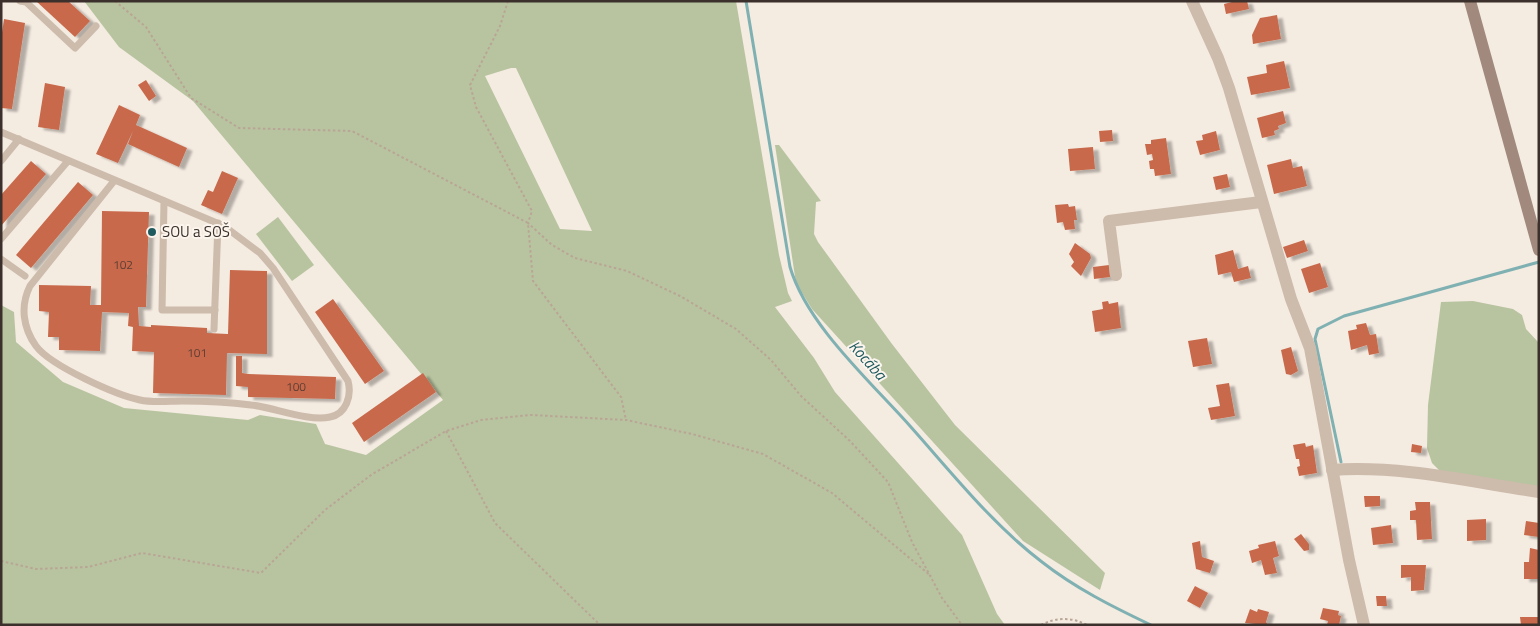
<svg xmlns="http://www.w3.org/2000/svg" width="1540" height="626" font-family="'Titillium Web',sans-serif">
  <defs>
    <filter id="shadow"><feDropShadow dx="5.5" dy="3" stdDeviation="1" flood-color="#0004"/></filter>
  </defs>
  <rect width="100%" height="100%" fill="#f4ebe1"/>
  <g fill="#b8c4a0" fill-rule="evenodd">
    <path d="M 84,1 L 736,1 L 779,255 L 788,293 L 792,301 L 775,307 L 814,358 L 835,392 L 962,535 L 997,614 L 1005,625 L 1,625 L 1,305 L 14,312 L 16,342 L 63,382 L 124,408 L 248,420 L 260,415 L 316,424 L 325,444 L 366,455 L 443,400 L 193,101 L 119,47 ZM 511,68 L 516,68 L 592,231 L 560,229 L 485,76 Z"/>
    <path d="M 775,145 L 779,145 L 821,201 L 816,202 L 814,234 L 818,242 L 892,344 L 955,425 L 1105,573 L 1100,590 L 1023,541 L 812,309 L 796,283 Z"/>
    <path d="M 278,217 L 314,265 L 292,281 L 256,234 Z"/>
    <path d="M 1473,301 L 1513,309 L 1522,315 L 1526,329 L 1539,343 L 1539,488 L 1443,474 L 1432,463 L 1427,448 L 1428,405 L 1441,302 Z"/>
  </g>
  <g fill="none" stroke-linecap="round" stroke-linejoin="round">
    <g stroke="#7fb0b2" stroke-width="3">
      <path d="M 746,1 L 790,267 C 807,325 870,381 910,426 C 952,473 992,524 1042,562 C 1075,588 1113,607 1151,625"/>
      <path d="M 1341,462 L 1315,339 L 1318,329 L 1344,316 L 1539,262"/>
    </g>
  </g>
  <g fill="#c8694b" filter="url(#shadow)">
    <path d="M 36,1 L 68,1 L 90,21 L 75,37 Z"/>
    <path d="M 1236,1 L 1247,1 L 1249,9 L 1226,14 L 1224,4 Z"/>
    <path d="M 1277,15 L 1281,39 L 1253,44 L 1252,35 L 1260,18 Z"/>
    <path d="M 4,19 L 25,23 L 12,109 L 1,108 L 1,39 Z"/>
    <path d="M 1284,61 L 1290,88 L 1251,95 L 1247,77 L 1267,73 L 1266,65 Z"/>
    <path d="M 146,80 L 156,96 L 149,101 L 138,85 Z"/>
    <path d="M 45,83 L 65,87 L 59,130 L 38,127 Z"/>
    <path d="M 119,105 L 140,115 L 136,125 L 187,148 L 179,167 L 128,144 L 133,131 L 118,163 L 96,154 Z"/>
    <path d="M 1283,111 L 1286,123 L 1278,126 L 1279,129 L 1274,131 L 1275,135 L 1262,138 L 1257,118 Z"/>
    <path d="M 1112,130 L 1113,141 L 1100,142 L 1099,131 Z"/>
    <path d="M 1216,131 L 1220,150 L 1200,155 L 1196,141 L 1203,140 L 1202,135 Z"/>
    <path d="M 1166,138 L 1171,174 L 1155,176 L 1154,169 L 1150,169 L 1149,161 L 1153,160 L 1152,154 L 1147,155 L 1145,144 L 1151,144 L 1151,140 Z"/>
    <path d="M 1093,147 L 1095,169 L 1070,171 L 1068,149 Z"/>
    <path d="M 1291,159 L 1293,168 L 1302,166 L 1307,186 L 1274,194 L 1267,165 Z"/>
    <path d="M 31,161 L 46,174 L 1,226 L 1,195 Z"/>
    <path d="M 222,171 L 238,178 L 222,214 L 201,205 L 208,190 L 213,192 Z"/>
    <path d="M 1227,174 L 1230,187 L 1216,190 L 1213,177 Z"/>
    <path d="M 78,182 L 93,195 L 31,268 L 16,255 Z"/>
    <path d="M 1068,204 L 1069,207 L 1075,206 L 1077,220 L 1074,220 L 1075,229 L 1065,230 L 1063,222 L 1057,223 L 1055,205 Z"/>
    <path d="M 102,211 L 149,212 L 146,307 L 138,307 L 139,326 L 151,327 L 151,325 L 207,328 L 207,333 L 228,334 L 230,270 L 267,271 L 267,354 L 227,353 L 226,395 L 153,393 L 154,352 L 132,351 L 133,327 L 128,326 L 129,313 L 102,312 L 100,351 L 59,350 L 59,337 L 48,337 L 49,312 L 39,311 L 39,285 L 91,286 L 90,305 L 101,305 Z"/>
    <path d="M 1304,240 L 1308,251 L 1287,258 L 1283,247 Z"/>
    <path d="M 1075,243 L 1090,254 L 1091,258 L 1081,276 L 1071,266 L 1074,262 L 1069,254 Z"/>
    <path d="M 1233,250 L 1238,269 L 1248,266 L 1251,278 L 1234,282 L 1231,272 L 1218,275 L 1215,255 Z"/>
    <path d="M 1320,263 L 1328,287 L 1309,293 L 1301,269 Z"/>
    <path d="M 1109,265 L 1110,277 L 1094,279 L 1093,267 Z"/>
    <path d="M 333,299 L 384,371 L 365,384 L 315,312 Z"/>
    <path d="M 1108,301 L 1109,304 L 1118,302 L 1121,328 L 1095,332 L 1092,311 L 1103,309 L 1102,302 Z"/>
    <path d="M 1366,323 L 1370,335 L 1376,334 L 1379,353 L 1369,355 L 1367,345 L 1351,350 L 1348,331 L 1357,329 L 1356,325 Z"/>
    <path d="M 1207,338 L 1212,364 L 1193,367 L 1188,341 Z"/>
    <path d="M 1291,347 L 1298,371 L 1291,375 L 1286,374 L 1281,350 Z"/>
    <path d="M 236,356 L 242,356 L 242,373 L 248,374 L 336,377 L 335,399 L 248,397 L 248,387 L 236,386 Z"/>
    <path d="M 423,373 L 436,392 L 364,442 L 352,423 Z"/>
    <path d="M 1229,383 L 1235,416 L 1211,420 L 1208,408 L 1220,406 L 1216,385 Z"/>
    <path d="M 1305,443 L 1306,447 L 1313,445 L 1317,473 L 1299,476 L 1297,467 L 1300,466 L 1299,459 L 1296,459 L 1293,445 Z"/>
    <path d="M 1412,444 L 1422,446 L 1421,453 L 1411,452 Z"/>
    <path d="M 1364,496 L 1380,496 L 1380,506 L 1365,507 Z"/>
    <path d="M 1415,502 L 1430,502 L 1432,539 L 1417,540 L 1416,520 L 1410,520 L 1410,511 L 1416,510 Z"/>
    <path d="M 1486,519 L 1486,540 L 1467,541 L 1467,520 Z"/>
    <path d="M 1526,521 L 1539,523 L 1539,537 L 1524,535 Z"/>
    <path d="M 1391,525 L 1393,543 L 1373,545 L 1371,528 Z"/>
    <path d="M 1301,534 L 1309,544 L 1309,550 L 1304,551 L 1294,539 Z"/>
    <path d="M 1200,541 L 1202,557 L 1214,561 L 1210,573 L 1196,569 L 1192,543 Z"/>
    <path d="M 1275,541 L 1279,556 L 1273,558 L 1277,573 L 1265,575 L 1261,560 L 1252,563 L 1249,551 L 1259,548 L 1258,545 Z"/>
    <path d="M 1530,548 L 1539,550 L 1539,579 L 1524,579 L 1524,562 L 1529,562 Z"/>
    <path d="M 1401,565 L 1426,565 L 1424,590 L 1411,591 L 1411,577 L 1401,578 Z"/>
    <path d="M 1195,586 L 1208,593 L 1200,608 L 1187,601 Z"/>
    <path d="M 1376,596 L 1386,596 L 1387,606 L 1377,606 Z"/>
    <path d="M 1323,608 L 1339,611 L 1338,615 L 1341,616 L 1339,625 L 1327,625 L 1328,621 L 1320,619 Z"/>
    <path d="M 1250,609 L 1257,612 L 1258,609 L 1269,612 L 1266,622 L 1268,625 L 1245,623 Z"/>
    <path d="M 1520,617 L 1539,617 L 1539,625 L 1521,625 Z"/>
  </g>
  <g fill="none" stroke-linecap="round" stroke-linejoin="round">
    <g stroke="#b9a596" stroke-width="2" stroke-dasharray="2.5 2.5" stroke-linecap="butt">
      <path d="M 115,1 L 146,27 L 191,98 L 239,128 L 352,131 L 528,223 L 533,281 L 621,397 L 626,420"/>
      <path d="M 508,1 L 500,26 L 470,85 L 476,107 L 532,211 L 528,223 L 552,245 L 575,258 L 627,271 L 680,296 L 736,329 L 771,360 L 801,396 L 850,441 L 888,482 L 912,542 L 942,598 L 962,625"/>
      <path d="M 446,431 L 495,523 L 600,625"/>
      <path d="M 1,561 L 36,569 L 88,567 L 142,553 L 261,573 L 325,510 L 371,475 L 446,431 L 481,420 L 531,415 L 626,420 L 692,434 L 763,454 L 832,493 L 931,576"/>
      <path d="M 1041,625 C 1056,617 1072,617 1087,625"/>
    </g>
    <g stroke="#cdbbac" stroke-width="7">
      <path d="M 20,1 L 26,2 L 75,48 L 96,26"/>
      <path d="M 1,132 L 224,226 L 260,253 L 273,268 L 348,381 C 352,396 346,414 330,417 C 308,422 273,407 251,405 C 228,402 205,401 182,401 C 169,401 153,403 140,400 C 116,395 51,366 36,346 C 23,328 20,306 30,286 L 114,181"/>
      <path d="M 1,161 L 19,139"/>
      <path d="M 164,201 L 162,310 L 215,310"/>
      <path d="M 1,239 L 68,161"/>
      <path d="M 1,259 L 25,276"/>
      <path d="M 214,329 L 218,223"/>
    </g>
    <g stroke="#cdbbac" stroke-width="12">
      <path d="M 1192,1 L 1218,58 L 1229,88 L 1291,299 L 1310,348 L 1349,560 L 1364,625"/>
      <path d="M 1116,275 L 1109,221 L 1261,202"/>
      <path d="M 1332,470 C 1401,465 1471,482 1539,492"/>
    </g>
    <path stroke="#a18a7d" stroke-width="12" d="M 1470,1 L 1539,250"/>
  </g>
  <circle fill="#1f5a5e" stroke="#fbf5ee" stroke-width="2" cx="152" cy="232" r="5"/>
  <g text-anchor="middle" stroke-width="4" stroke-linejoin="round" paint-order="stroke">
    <g font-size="12" fill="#5e3e33">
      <text x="123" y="269">102</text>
      <text x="197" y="357">101</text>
      <text x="296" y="391">100</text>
    </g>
    <g font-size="15" fill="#3b302b" stroke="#fbf5ee" text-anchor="start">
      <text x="162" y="237">SOU a SOŠ</text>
    </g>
    <g font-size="16" font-style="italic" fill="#1f5a5e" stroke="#fbf5ee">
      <text transform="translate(868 360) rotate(48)" y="6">Kocába</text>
    </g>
  </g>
  <rect width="1540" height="626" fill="none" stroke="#3b302b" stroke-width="5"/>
</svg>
